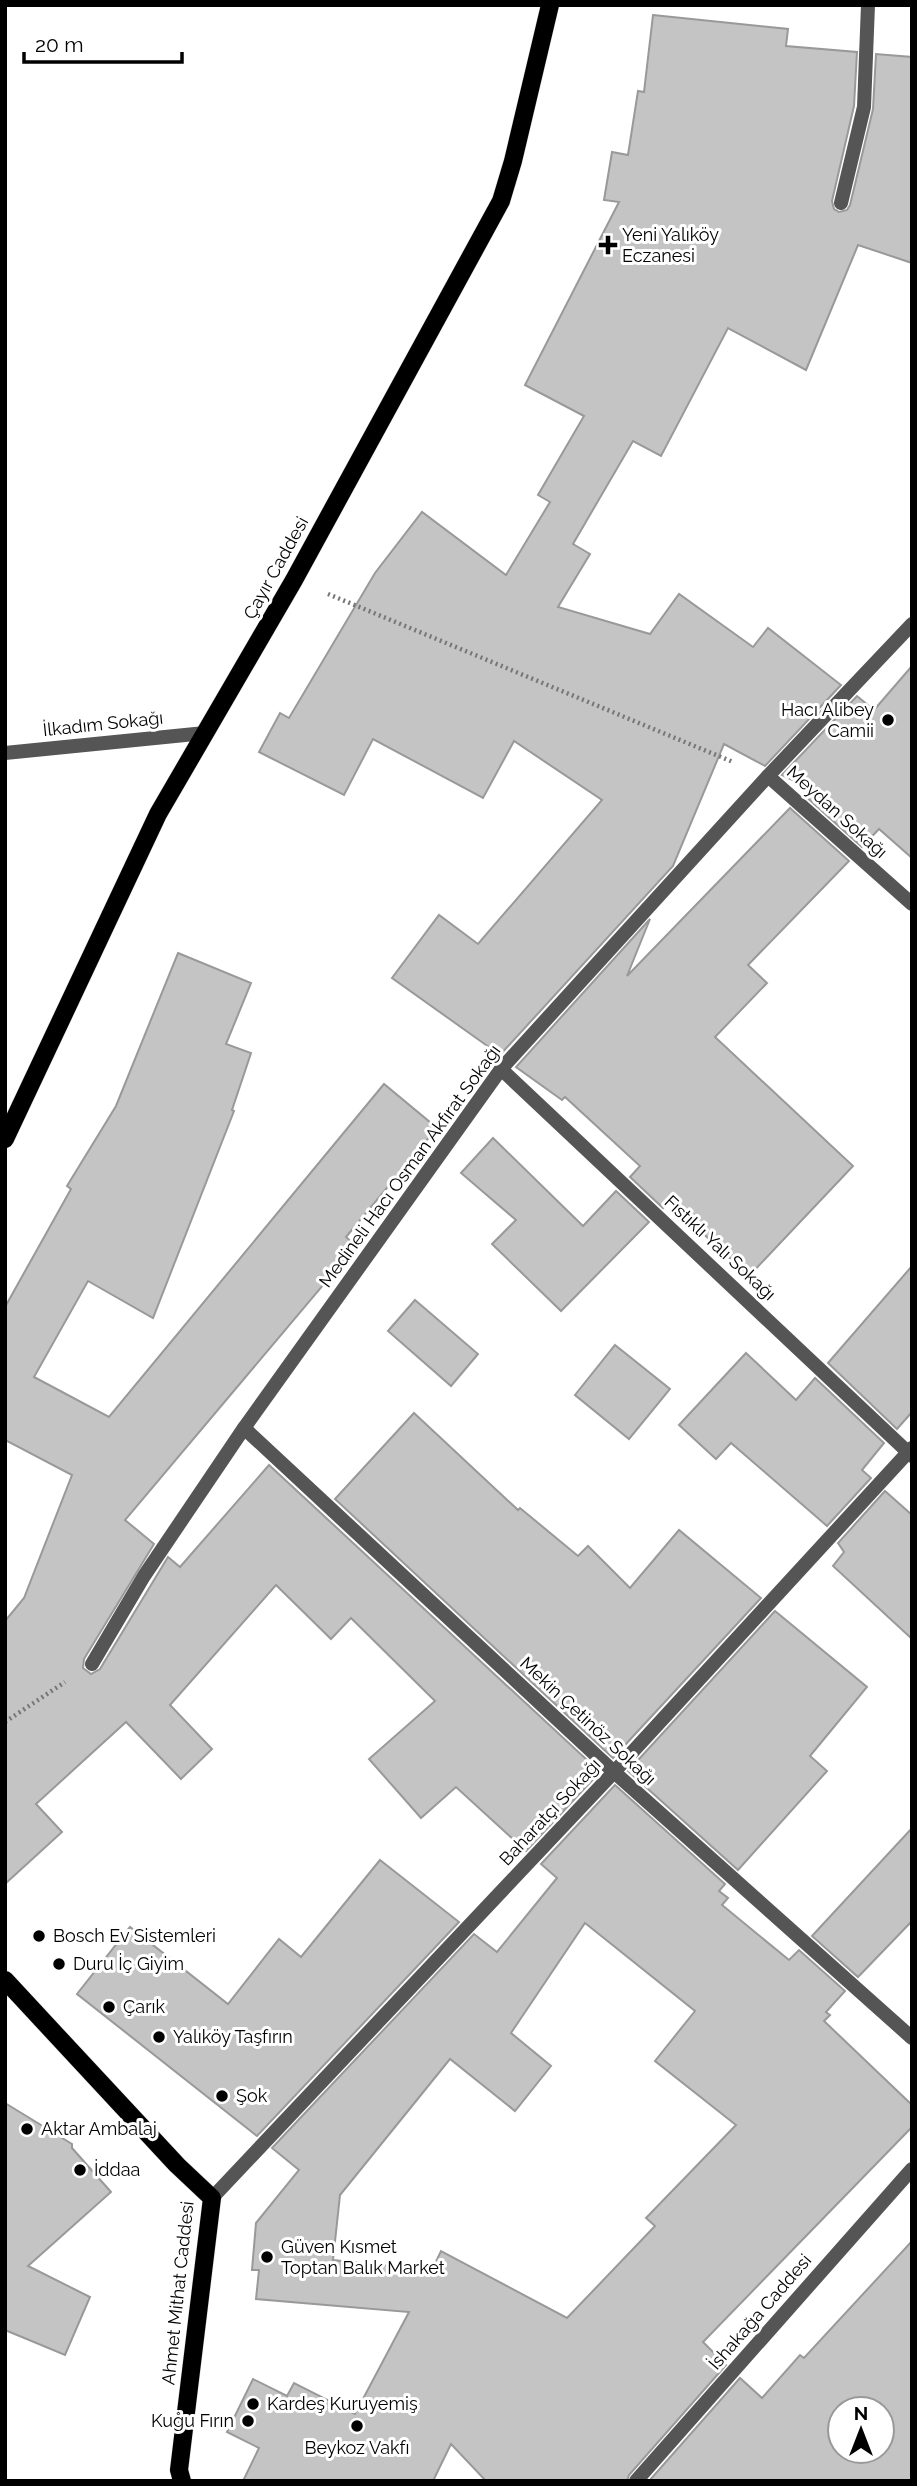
<svg xmlns="http://www.w3.org/2000/svg" width="917" height="2486" font-family="Raleway,sans-serif">
  <rect width="100%" height="100%" fill="#fff"/>
  <g fill="#c4c4c4" stroke="#999" stroke-width="2" fill-rule="evenodd">
    <path d="M 653,15 L 788,29 L 786,46 L 857,52 L 854,106 L 832,201 L 834,209 L 839,212 L 847,210 L 850,205 L 873,109 L 876,54 L 912,57 L 912,263 L 858,245 L 806,370 L 728,328 L 661,456 L 633,441 L 573,544 L 590,554 L 558,607 L 650,634 L 679,594 L 753,647 L 768,628 L 841,685 L 765,766 L 724,744 L 673,866 L 500,1055 L 392,978 L 439,915 L 478,944 L 602,800 L 514,741 L 483,798 L 373,739 L 344,795 L 259,752 L 280,713 L 289,718 L 375,573 L 422,512 L 506,575 L 550,502 L 538,495 L 584,416 L 525,385 L 619,202 L 604,200 L 612,152 L 628,155 L 638,91 L 644,92 Z"/>
    <path d="M 912,666 L 912,858 L 879,829 L 862,847 L 803,794 L 809,788 L 782,775 L 857,696 L 874,710 Z"/>
    <path d="M 790,808 L 849,861 L 748,965 L 767,983 L 715,1037 L 853,1166 L 749,1276 L 669,1202 L 663,1208 L 630,1177 L 640,1166 L 565,1097 L 562,1100 L 516,1067 L 650,919 L 627,976 Z"/>
    <path d="M 178,953 L 251,983 L 226,1044 L 251,1053 L 232,1110 L 234,1111 L 153,1318 L 88,1281 L 34,1377 L 109,1417 L 384,1084 L 437,1128 L 346,1237 L 356,1246 L 125,1520 L 154,1544 L 84,1659 L 83,1668 L 91,1674 L 100,1669 L 168,1557 L 180,1567 L 269,1465 L 600,1772 L 526,1851 L 456,1787 L 421,1818 L 369,1759 L 435,1701 L 351,1618 L 331,1639 L 276,1585 L 170,1705 L 212,1749 L 181,1779 L 126,1722 L 36,1804 L 62,1832 L 5,1884 L 5,1621 L 24,1598 L 72,1475 L 5,1440 L 5,1307 L 71,1189 L 67,1186 L 116,1106 Z"/>
    <path d="M 493,1138 L 583,1226 L 616,1191 L 649,1222 L 561,1311 L 492,1244 L 516,1220 L 461,1173 Z"/>
    <path d="M 912,1266 L 912,1412 L 897,1429 L 828,1363 Z"/>
    <path d="M 415,1300 L 478,1354 L 451,1386 L 388,1331 Z"/>
    <path d="M 615,1345 L 670,1389 L 629,1439 L 575,1395 Z"/>
    <path d="M 746,1353 L 796,1400 L 815,1378 L 884,1443 L 862,1470 L 871,1478 L 827,1526 L 731,1443 L 716,1459 L 679,1425 Z"/>
    <path d="M 414,1413 L 518,1510 L 520,1508 L 578,1556 L 588,1546 L 630,1588 L 679,1530 L 761,1598 L 613,1758 L 335,1499 Z"/>
    <path d="M 885,1491 L 912,1515 L 912,1639 L 833,1566 L 844,1552 L 838,1543 Z"/>
    <path d="M 775,1611 L 867,1687 L 810,1756 L 827,1771 L 738,1870 L 628,1771 Z"/>
    <path d="M 615,1785 L 725,1884 L 719,1891 L 728,1898 L 722,1905 L 789,1960 L 799,1950 L 845,1991 L 826,2012 L 830,2015 L 824,2021 L 912,2105 L 912,2127 L 703,2342 L 726,2365 L 629,2475 L 627,2481 L 486,2481 L 451,2444 L 433,2481 L 243,2481 L 259,2448 L 227,2432 L 253,2379 L 287,2396 L 294,2383 L 355,2414 L 409,2312 L 256,2299 L 259,2270 L 252,2270 L 256,2223 L 299,2170 L 272,2148 L 474,1934 L 497,1952 L 557,1878 L 541,1864 ZM 585,1923 L 695,2011 L 655,2061 L 736,2125 L 646,2218 L 655,2226 L 567,2318 L 441,2251 L 432,2270 L 333,2260 L 340,2195 L 450,2059 L 515,2111 L 551,2066 L 511,2033 Z"/>
    <path d="M 912,1828 L 912,1921 L 858,1977 L 812,1936 Z"/>
    <path d="M 380,1860 L 459,1922 L 257,2136 L 77,1994 L 130,1927 L 228,2004 L 279,1939 L 301,1957 Z"/>
    <path d="M 5,2103 L 72,2144 L 72,2148 L 111,2192 L 28,2266 L 90,2297 L 65,2355 L 5,2330 Z"/>
    <path d="M 912,2241 L 912,2481 L 649,2481 L 740,2378 L 762,2398 L 800,2355 L 804,2358 ZM 840,2409 L 882,2409 L 882,2451 L 840,2451 Z"/>
  </g>
  <g fill="none" stroke-linecap="round" stroke-linejoin="round">
    <g stroke="#dbdbdb" stroke-width="19">
      <g id="primary">
        <path d="M 5,1139 L 158,814 L 294,580 L 501,201 L 513,161 L 550,5"/>
        <path d="M 5,1980 L 177,2165 L 212,2198 L 179,2470 L 182,2481"/>
      </g>
    </g>
    <g stroke="#777" stroke-width="4.5" stroke-dasharray="2 3.5" stroke-linecap="butt">
      <path d="M 328,594 L 733,762"/>
      <path d="M 5,1722 L 65,1682"/>
    </g>
    <path stroke="#555" stroke-width="14" d="M 841,203 L 864,107 L 868,5"/>
    <g stroke="#555" stroke-width="14">
      <path d="M 5,753 L 205,733"/>
      <path d="M 768,776 L 912,904"/>
      <path d="M 501,1069 L 912,1456"/>
      <path d="M 244,1428 L 614,1772 L 912,2038"/>
      <path d="M 92,1664 L 144,1576 L 244,1428 L 501,1069 L 768,776 L 912,624"/>
      <path d="M 212,2198 L 614,1772 L 912,1448"/>
    </g>
    <path stroke="#555" stroke-width="14" d="M 636,2481 L 912,2169"/>
    <use href="#primary" stroke="#000" stroke-width="18"/>
  </g>
  <g fill="#000" stroke="#fff" stroke-width="2.5">
    <path d="M604.5 234.5h7v7h7v7h-7v7h-7v-7h-7v-7h7z"/>
    <circle cx="888" cy="720" r="7"/>
    <circle cx="39" cy="1936" r="7"/>
    <circle cx="59" cy="1964" r="7"/>
    <circle cx="109" cy="2007" r="7"/>
    <circle cx="159" cy="2037" r="7"/>
    <circle cx="222" cy="2096" r="7"/>
    <circle cx="27" cy="2129" r="7"/>
    <circle cx="80" cy="2170" r="7"/>
    <circle cx="267" cy="2257" r="7"/>
    <circle cx="253" cy="2404" r="7"/>
    <circle cx="248" cy="2421" r="7"/>
    <circle cx="357" cy="2426" r="7"/>
  </g>
  <g text-anchor="middle" stroke-width="6" stroke-linejoin="round" paint-order="stroke">
    <g font-size="18" fill="#000" stroke="#fff" text-anchor="start">
      <text x="622" y="241">Yeni Yalıköy<tspan x="622" dy="21">Eczanesi</tspan></text>
      <text x="874" y="716" text-anchor="end">Hacı Alibey<tspan x="874" dy="21">Camii</tspan></text>
      <text x="53" y="1942">Bosch Ev Sistemleri</text>
      <text x="73" y="1970">Duru İç Giyim</text>
      <text x="123" y="2013">Çarık</text>
      <text x="173" y="2043">Yalıköy Taşfırın</text>
      <text x="236" y="2102">Şok</text>
      <text x="41" y="2135">Aktar Ambalaj</text>
      <text x="94" y="2176">İddaa</text>
      <text x="281" y="2253">Güven Kısmet<tspan x="281" dy="21">Toptan Balık Market</tspan></text>
      <text x="267" y="2410">Kardeş Kuruyemiş</text>
      <text x="234" y="2427" text-anchor="end">Kuğu Fırın</text>
      <text x="357" y="2454" text-anchor="middle">Beykoz Vakfı</text>
    </g>
    <g font-size="18" fill="#000" stroke="#fff">
      <text transform="translate(276 568) rotate(-61)" y="6">Çayır Caddesi</text>
      <text transform="translate(103 724) rotate(-6)" y="6">İlkadım Sokağı</text>
      <text transform="translate(837 812) rotate(42)" y="6">Meydan Sokağı</text>
      <text transform="translate(410 1166) rotate(-54)" y="6">Medineli Hacı Osman Akfırat Sokağı</text>
      <text transform="translate(720 1248) rotate(43)" y="6">Fıstıklı Yalı Sokağı</text>
      <text transform="translate(588 1721) rotate(43)" y="6">Mekin Çetinöz Sokağı</text>
      <text transform="translate(550 1812) rotate(-47)" y="6">Baharatçı Sokağı</text>
      <text transform="translate(178 2293) rotate(-84)" y="6">Ahmet Mithat Caddesi</text>
      <text transform="translate(760 2312) rotate(-49)" y="6">İshakağa Caddesi</text>
    </g>
  </g>
  <rect width="917" height="2486" fill="none" stroke="#000000" stroke-width="14"/>
  <g transform="translate(861 2430)"><circle r="33" fill="#ffffff" stroke="#999999" stroke-width="2"/>
  <path d="M0-5L12 26L0 18L-12 26Z" fill="#000000"/>
  <text y="-10" font-size="19" font-weight="bold" text-anchor="middle" fill="#000000">N</text>
  </g>
  <path d="M24 52v10h158v-10" fill="none" stroke="#000000" stroke-width="3.5"/>
  <text x="35" y="52" font-size="21" fill="#000000" stroke="#ffffff" stroke-width="5" paint-order="stroke">20 m</text>
</svg>
